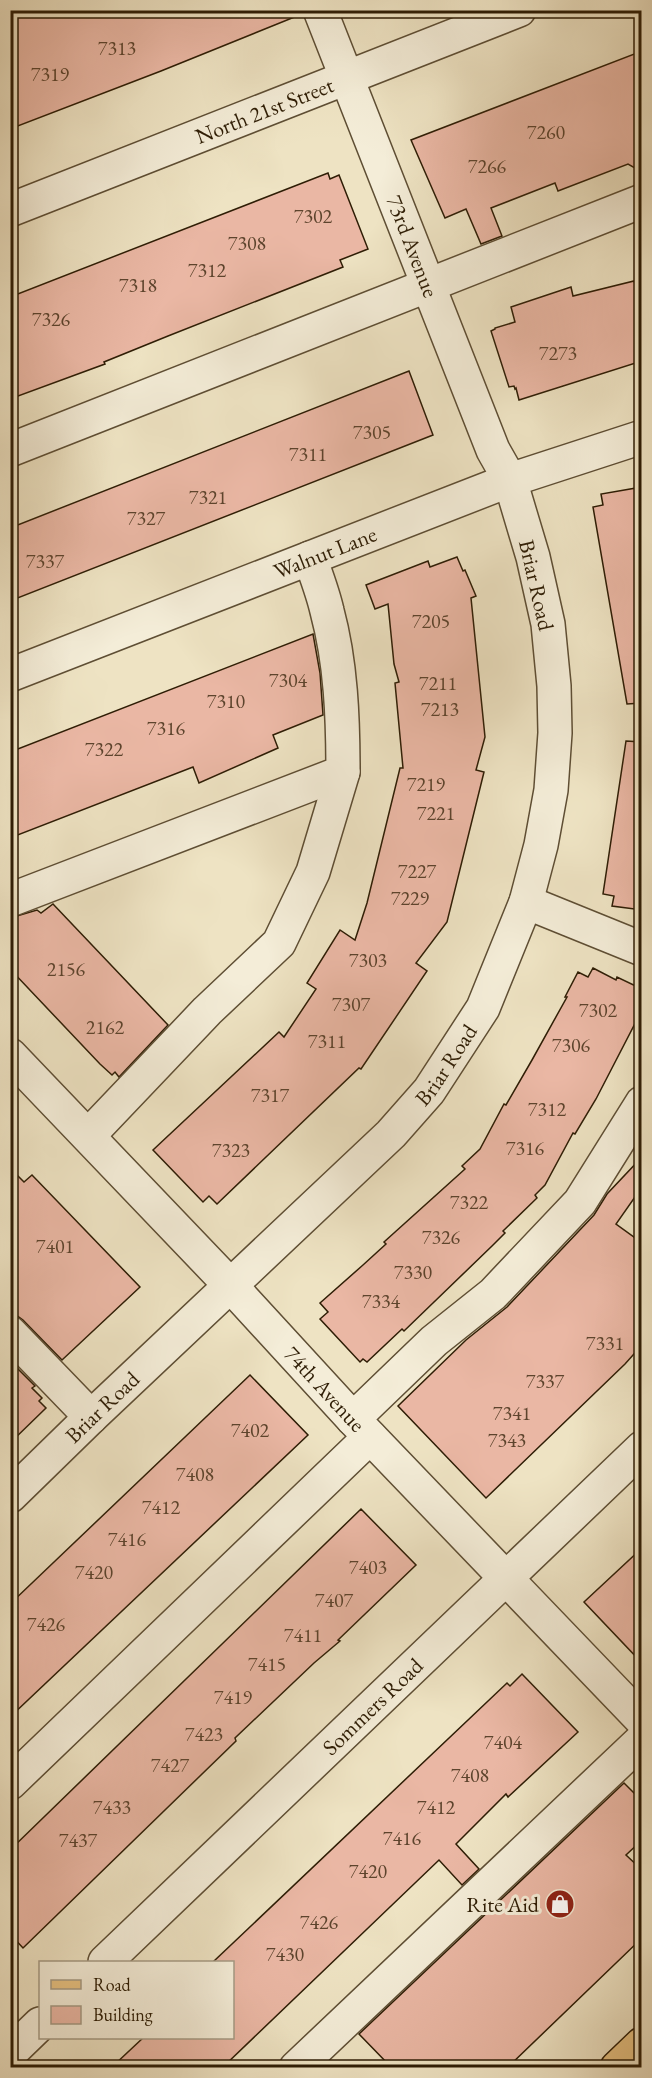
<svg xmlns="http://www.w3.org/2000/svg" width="652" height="2078" font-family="'EB Garamond',serif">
  <rect width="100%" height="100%" fill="#eee3c3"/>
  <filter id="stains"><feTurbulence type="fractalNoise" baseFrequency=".00333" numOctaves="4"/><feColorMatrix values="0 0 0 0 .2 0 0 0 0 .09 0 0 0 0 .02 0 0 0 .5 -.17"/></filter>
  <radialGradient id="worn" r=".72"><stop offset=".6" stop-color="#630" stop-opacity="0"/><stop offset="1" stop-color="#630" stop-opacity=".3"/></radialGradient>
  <g fill="#eab7a4" stroke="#2e1d05" stroke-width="1.5">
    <path d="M 30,10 L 302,10 L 302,14 L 161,71 L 10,129 L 10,18 Z"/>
    <path d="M 642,51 L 642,172 L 628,164 L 558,191 L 555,183 L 491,208 L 502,236 L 481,244 L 466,209 L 445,218 L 411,140 Z"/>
    <path d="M 328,173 L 330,179 L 339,175 L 368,249 L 340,260 L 343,267 L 168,336 L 104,362 L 105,364 L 10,399 L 10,297 Z"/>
    <path d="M 634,281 L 636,287 L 642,285 L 642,361 L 519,400 L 516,388 L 515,389 L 514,386 L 509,387 L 491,331 L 495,329 L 495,328 L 515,322 L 511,307 L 571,287 L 573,296 Z"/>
    <path d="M 409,371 L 433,435 L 10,601 L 10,528 Z"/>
    <path d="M 642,487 L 642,703 L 627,704 L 593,507 L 603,505 L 601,494 Z"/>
    <path d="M 457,557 L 463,571 L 465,570 L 476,596 L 471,598 L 485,737 L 476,770 L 484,772 L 447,922 L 416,963 L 427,971 L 361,1069 L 359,1068 L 217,1204 L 209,1196 L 203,1202 L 153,1150 L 279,1032 L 284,1037 L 316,989 L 307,983 L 340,930 L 355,940 L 367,903 L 400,768 L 403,768 L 395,683 L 399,682 L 394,664 L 388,604 L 375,609 L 366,585 L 428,561 L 430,567 Z"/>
    <path d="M 313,634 L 320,673 L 323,715 L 273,735 L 278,748 L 199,783 L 193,767 L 10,838 L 10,752 Z"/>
    <path d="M 626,741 L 642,742 L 642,910 L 612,906 L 614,896 L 603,894 Z"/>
    <path d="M 53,904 L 168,1025 L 119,1077 L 115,1072 L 112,1075 L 100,1064 L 10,969 L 10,918 L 37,910 L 41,913 Z"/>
    <path d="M 593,968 L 616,980 L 617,977 L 642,989 L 642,1010 L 596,1099 L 575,1134 L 573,1133 L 545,1185 L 535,1195 L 537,1198 L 503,1231 L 505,1233 L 492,1246 L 404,1331 L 402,1329 L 367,1362 L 363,1359 L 360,1362 L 320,1319 L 328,1312 L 320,1303 L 363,1265 L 386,1244 L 384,1242 L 465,1169 L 462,1166 L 480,1149 L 504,1104 L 506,1105 L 532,1060 L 567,997 L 565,997 L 578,972 L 588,977 Z"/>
    <path d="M 642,1157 L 642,1187 L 616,1224 L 642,1243 L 642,1345 L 625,1364 L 486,1498 L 398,1406 L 466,1340 L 507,1307 L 594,1215 L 607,1194 Z"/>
    <path d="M 10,1168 L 24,1182 L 32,1175 L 140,1287 L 62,1360 L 23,1320 L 16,1315 L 10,1315 Z"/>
    <path d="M 10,1361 L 35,1386 L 32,1388 L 42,1398 L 39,1401 L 46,1408 L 10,1443 Z"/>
    <path d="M 250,1375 L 308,1435 L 10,1717 L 10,1604 Z"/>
    <path d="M 361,1509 L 416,1565 L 338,1640 L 340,1641 L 314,1663 L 235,1738 L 236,1741 L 23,1948 L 10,1934 L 10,1850 Z"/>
    <path d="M 642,1548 L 642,1663 L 584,1602 Z"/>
    <path d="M 522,1674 L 578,1732 L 508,1797 L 506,1794 L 456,1844 L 479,1869 L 462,1885 L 439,1860 L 223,2067 L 112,2067 L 144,2037 L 232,2037 L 232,1962 L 213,1962 L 507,1683 L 510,1686 Z"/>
    <path d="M 624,1783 L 642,1801 L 642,1840 L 626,1855 L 642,1870 L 642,1938 L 508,2067 L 391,2067 L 359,2034 Z"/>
  </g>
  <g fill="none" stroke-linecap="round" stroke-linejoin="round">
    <g stroke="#5e4e34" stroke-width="36">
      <g id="minor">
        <path id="s1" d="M 10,210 L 519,10"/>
        <path d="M 10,450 L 642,201"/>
        <path id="s2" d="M 10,675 L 510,480 L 642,437"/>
        <path d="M 10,900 L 343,772 C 343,718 341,663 327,611 C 323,593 316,575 310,558"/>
        <path d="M 526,902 L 642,949"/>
        <path id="s3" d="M 10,1055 L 231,1286 L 353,1419 L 642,1720"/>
        <path d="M 88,1136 L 207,1011 L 279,943 L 313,872 L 343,772"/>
        <path d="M 10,1333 L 91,1417"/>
        <path d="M 353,1419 L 434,1341 L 493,1294 L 580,1202 L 642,1103"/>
        <path id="s4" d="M 10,1496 L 91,1417 L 391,1134 L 429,1091 L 483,1008 L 526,902 L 541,845 L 551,790 L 555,733 L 554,686 L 548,624 L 533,557 L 510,480 L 493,450 L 320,10"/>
        <path d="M 10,1783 L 370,1437"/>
        <path id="s5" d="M 105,1962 L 642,1448"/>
        <path d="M 10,2053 L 40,2024"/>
        <path d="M 296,2068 L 642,1740"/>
      </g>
    </g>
    <g stroke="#2e1d05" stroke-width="36">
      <path id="major" d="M 617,2068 L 642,2044"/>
    </g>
    <use href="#minor" stroke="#f4edd8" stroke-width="33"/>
    <use href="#major" stroke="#e7c282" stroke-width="33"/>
  </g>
  <defs>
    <g id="shop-disc" transform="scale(1.5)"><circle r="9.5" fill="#8f2418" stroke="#f4edd8"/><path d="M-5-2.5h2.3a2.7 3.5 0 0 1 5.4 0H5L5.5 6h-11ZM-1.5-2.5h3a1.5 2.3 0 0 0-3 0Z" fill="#fff"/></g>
  </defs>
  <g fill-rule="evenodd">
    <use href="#shop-disc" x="560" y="1904"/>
  </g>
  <g text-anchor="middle" stroke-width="6" stroke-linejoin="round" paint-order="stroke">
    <g font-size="20" fill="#5d442d">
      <text x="117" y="55">7313</text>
      <text x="50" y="81">7319</text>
      <text x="546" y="139">7260</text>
      <text x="487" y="173">7266</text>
      <text x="313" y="223">7302</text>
      <text x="247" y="250">7308</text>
      <text x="207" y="277">7312</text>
      <text x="138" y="292">7318</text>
      <text x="51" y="326">7326</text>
      <text x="558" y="360">7273</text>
      <text x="372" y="439">7305</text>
      <text x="308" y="461">7311</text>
      <text x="208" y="504">7321</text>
      <text x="146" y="525">7327</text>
      <text x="45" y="568">7337</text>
      <text x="431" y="628">7205</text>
      <text x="288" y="687">7304</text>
      <text x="438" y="690">7211</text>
      <text x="226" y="708">7310</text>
      <text x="440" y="716">7213</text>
      <text x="166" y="735">7316</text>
      <text x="104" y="756">7322</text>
      <text x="426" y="791">7219</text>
      <text x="436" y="820">7221</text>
      <text x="417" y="878">7227</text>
      <text x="410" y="905">7229</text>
      <text x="368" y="967">7303</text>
      <text x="66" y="976">2156</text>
      <text x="351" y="1011">7307</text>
      <text x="598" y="1017">7302</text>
      <text x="105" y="1034">2162</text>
      <text x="327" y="1048">7311</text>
      <text x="571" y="1052">7306</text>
      <text x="270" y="1102">7317</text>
      <text x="547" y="1116">7312</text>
      <text x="525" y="1155">7316</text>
      <text x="231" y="1157">7323</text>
      <text x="469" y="1209">7322</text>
      <text x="441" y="1244">7326</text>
      <text x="55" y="1253">7401</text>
      <text x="413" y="1279">7330</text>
      <text x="381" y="1308">7334</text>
      <text x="605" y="1350">7331</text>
      <text x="545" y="1388">7337</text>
      <text x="512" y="1420">7341</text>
      <text x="250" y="1437">7402</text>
      <text x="507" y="1447">7343</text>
      <text x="195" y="1481">7408</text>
      <text x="161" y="1514">7412</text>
      <text x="127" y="1546">7416</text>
      <text x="368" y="1574">7403</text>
      <text x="94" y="1579">7420</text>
      <text x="334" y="1607">7407</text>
      <text x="46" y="1631">7426</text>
      <text x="303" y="1642">7411</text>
      <text x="267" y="1671">7415</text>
      <text x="233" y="1704">7419</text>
      <text x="204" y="1741">7423</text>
      <text x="503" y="1749">7404</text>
      <text x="170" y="1772">7427</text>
      <text x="470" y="1782">7408</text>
      <text x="112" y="1814">7433</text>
      <text x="436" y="1814">7412</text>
      <text x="402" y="1845">7416</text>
      <text x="78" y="1847">7437</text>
      <text x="368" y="1878">7420</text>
      <text x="319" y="1929">7426</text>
      <text x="285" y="1961">7430</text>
    </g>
    <g font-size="22" fill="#2e1d05" stroke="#f4edd8">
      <text dy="8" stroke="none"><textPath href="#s1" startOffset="273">North 21st Street</textPath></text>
      <text transform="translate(413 246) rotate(69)" y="8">73rd Avenue</text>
      <text dy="8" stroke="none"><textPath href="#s2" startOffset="338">Walnut Lane</textPath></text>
      <text transform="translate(537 585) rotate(77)" y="8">Briar Road</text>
      <text dy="8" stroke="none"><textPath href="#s4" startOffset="614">Briar Road</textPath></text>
      <text dy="8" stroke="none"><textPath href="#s3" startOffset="459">74th Avenue</textPath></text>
      <text dy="8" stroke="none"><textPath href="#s4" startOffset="128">Briar Road</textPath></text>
      <text dy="8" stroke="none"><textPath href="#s5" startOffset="370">Sommers Road</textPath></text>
    </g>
    <g font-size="22" fill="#2e1d05" stroke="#f4edd8" text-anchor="end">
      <text x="539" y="1912">Rite Aid</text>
    </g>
  </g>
  <rect width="652" height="2078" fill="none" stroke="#eee3c3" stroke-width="36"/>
  <rect x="12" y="12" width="628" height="2054" fill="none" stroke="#2e1d05" stroke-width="3"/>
  <rect x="18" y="18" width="616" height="2042" fill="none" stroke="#2e1d05" stroke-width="1.5"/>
  <rect x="39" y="1961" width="195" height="78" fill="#f4edd8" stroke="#a59a84" stroke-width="1.5"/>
  <rect x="51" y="1980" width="30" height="9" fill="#e7c282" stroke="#a59a84" stroke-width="1.5"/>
  <text x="93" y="1991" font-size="18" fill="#2e1d05">Road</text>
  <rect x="51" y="2006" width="30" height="18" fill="#eab7a4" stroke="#a59a84" stroke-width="1.5"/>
  <text x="93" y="2021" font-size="18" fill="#2e1d05">Building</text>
  <rect width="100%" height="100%" filter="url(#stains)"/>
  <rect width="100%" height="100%" fill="url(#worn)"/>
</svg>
